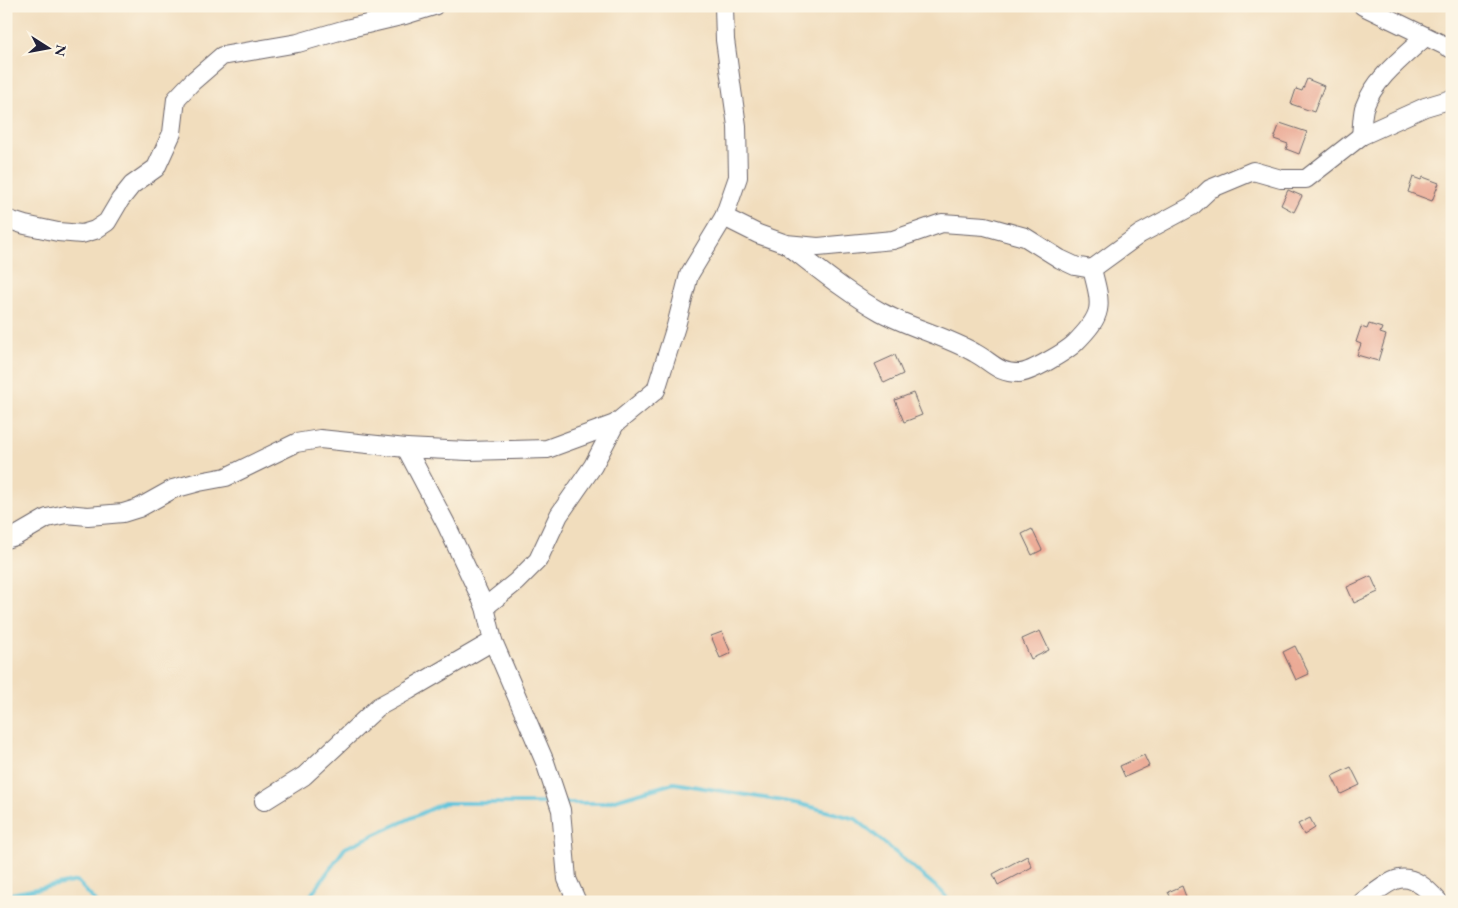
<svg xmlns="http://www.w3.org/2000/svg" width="1458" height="908" font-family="'EB Garamond',serif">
  <rect width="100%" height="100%" fill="#fcf5e5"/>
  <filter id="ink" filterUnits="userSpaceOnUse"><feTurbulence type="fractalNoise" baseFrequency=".02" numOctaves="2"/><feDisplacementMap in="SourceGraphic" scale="10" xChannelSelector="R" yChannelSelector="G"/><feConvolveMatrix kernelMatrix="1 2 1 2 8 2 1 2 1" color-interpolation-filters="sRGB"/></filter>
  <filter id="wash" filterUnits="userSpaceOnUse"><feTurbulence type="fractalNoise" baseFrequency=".0096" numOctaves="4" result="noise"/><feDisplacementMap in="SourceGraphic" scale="20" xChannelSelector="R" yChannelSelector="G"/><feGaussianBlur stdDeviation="1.12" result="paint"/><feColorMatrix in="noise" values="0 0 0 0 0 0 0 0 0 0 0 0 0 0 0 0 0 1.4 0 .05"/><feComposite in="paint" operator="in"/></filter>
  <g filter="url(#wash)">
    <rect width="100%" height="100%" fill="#f1ddbd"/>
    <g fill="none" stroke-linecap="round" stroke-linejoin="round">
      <g stroke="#5dc2da" stroke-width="4">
        <path d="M 565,803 L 604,803 L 674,783 L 800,804 L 856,819 L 941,891 L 950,902"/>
        <path d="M 6,895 L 77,881 L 96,902"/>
        <path d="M 306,902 L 345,848 L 444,803 L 553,803"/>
      </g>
    </g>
    <g id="blocks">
      <g fill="#eaa590">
        <path d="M 1307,79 L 1324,86 L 1314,112 L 1291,104 L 1296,89 L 1302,91 Z"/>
        <path d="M 1280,123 L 1307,132 L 1299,154 L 1286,149 L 1288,144 L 1274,139 Z"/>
        <path d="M 1413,177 L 1421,180 L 1423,177 L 1439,183 L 1432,201 L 1408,192 Z"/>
        <path d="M 1288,190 L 1302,196 L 1294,212 L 1281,205 Z"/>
        <path d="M 1369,324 L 1382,328 L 1380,333 L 1386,335 L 1378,361 L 1357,355 L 1361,344 L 1356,342 L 1361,327 L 1367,329 Z"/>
        <path d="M 895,355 L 903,374 L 884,383 L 875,364 Z"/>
        <path d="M 913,393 L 922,415 L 904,422 L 895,400 Z"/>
        <path d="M 1032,529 L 1042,550 L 1032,555 L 1022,534 Z"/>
        <path d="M 1371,576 L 1378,592 L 1354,603 L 1347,587 Z"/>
        <path d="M 1040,631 L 1049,650 L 1031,659 L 1022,639 Z"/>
        <path d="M 722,632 L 731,653 L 720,658 L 711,636 Z"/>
        <path d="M 1295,646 L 1309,674 L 1296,680 L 1283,652 Z"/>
        <path d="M 1144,755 L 1149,766 L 1125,777 L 1120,766 Z"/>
        <path d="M 1351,767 L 1360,785 L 1341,794 L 1332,776 Z"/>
        <path d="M 1310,818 L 1315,828 L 1304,835 L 1298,824 Z"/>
        <path d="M 1027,856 L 1032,867 L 998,885 L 993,874 Z"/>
        <path d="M 1182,886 L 1188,902 L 1173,902 L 1168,892 Z"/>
      </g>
    </g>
  </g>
  <g filter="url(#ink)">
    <use href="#blocks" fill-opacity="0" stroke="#6a6368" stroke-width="1"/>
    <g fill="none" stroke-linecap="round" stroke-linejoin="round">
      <g stroke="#6a6368" stroke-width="20">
        <g id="minor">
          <path d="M 1363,6 L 1452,49"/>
          <path d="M 1361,136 C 1362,127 1362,117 1364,108 C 1375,78 1402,58 1425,37"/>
          <path d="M 724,217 L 758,234 L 786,244 L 818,247 L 893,240 L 942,223 L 985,226 L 1025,237 L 1060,259 L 1075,266 L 1092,269 L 1140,234 L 1192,206 L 1210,189 L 1253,171 L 1281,179 L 1306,179 L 1361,136 L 1425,107 L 1452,99"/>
          <path d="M 6,219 L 25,225 L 58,232 L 82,234 L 95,230 L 107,222 L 120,200 L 132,185 L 156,168 L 172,133 L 176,99 L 192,82 L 222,56 L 298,43 L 346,29 L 405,15 L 434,6"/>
          <path d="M 786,244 C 817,268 847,293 881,312 C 911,328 945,336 975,353 C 992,362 997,373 1019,373 C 1030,373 1067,351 1075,343 C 1104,314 1102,307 1092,269"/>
          <path d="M 6,539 L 16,536 L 47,518 L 66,514 L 88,516 L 123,513 L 139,508 L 173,489 L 199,482 L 226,477 L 296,443 L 320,439 L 406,448"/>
          <path d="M 485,607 L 516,582 L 538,560 L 559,515 L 593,466 L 615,424"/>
          <path d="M 264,801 L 304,776 L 378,707 L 409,690 L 493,641"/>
          <path d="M 577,902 L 567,879 L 561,810 L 545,762 L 493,641 L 485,607 L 446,524 L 406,448 L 468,451 L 547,449 L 615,424 L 656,390 L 676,326 L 689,275 L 724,217 L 738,177 L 737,126 L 725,40 L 724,6"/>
          <path d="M 1362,902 C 1396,877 1406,865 1439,902"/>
        </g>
      </g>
      <use href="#minor" stroke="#fff" stroke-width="18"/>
    </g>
  </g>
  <rect width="1458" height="908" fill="none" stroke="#fcf5e5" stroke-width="25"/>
  <g transform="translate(48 48) rotate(101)" stroke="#fcf5e5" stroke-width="4" paint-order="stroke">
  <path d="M0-4L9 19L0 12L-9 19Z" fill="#22223b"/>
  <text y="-8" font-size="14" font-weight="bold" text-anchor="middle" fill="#22223b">N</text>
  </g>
</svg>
